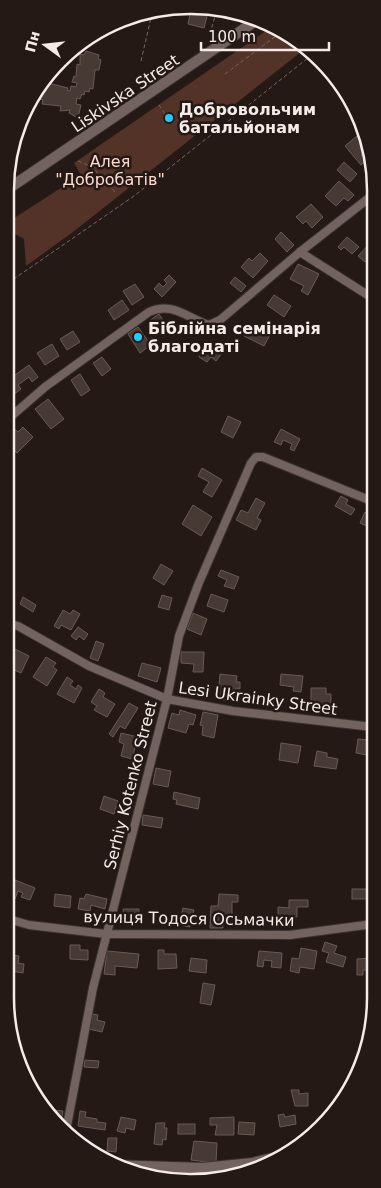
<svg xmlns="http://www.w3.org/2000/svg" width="381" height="1188" font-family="'DejaVu Sans',sans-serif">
  <rect width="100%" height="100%" fill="#251915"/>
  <path fill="#533227" d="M 273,26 L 283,30 L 306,48 L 73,232 L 26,266 L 24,239 L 8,230 L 8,222 L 81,175 L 74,163 Z"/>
  <g fill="#473934" stroke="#695a55">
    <path d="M 191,9 L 209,9 L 204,28 L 188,24 Z"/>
    <path d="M 86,51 L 99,55 L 98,59 L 101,60 L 99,70 L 95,70 L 93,89 L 90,88 L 89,92 L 85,91 L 84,95 L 82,94 L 80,99 L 77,98 L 76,104 L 81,105 L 78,118 L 69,113 L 70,110 L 60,111 L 61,106 L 42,104 L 43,100 L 39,99 L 42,85 L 47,87 L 48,83 L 68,88 L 67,90 L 70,91 L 71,86 L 76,87 L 77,83 L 72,82 L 74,76 L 76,77 L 77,64 L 80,65 L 80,54 L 84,55 Z"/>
    <path d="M 357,136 L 368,149 L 361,155 L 366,160 L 361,165 L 345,146 Z"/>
    <path d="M 344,162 L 357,174 L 350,182 L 337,170 Z"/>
    <path d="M 339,181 L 354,195 L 348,201 L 344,198 L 336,206 L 325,196 Z"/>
    <path d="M 311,204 L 323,217 L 312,228 L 306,221 L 303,224 L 296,217 Z"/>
    <path d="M 281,232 L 294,245 L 287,252 L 275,239 Z"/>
    <path d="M 347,237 L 359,247 L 352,254 L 344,247 L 341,250 L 338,247 Z"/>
    <path d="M 373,240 L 374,263 L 372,265 L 367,260 L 365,262 L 358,256 Z"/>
    <path d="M 260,253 L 268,261 L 253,278 L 241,267 L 249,258 L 252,261 Z"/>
    <path d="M 298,264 L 319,274 L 308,295 L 301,291 L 304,286 L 290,279 Z"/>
    <path d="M 169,275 L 176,282 L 162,297 L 154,289 L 159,283 L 163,287 L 167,283 L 164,280 Z"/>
    <path d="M 235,277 L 246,286 L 241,292 L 230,283 Z"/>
    <path d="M 135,284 L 144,297 L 132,305 L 123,291 Z"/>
    <path d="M 274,295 L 291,306 L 284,317 L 267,305 Z"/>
    <path d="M 122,300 L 129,310 L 114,320 L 108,310 Z"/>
    <path d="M 159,314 L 168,328 L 158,335 L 149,321 Z"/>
    <path d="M 262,325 L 272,331 L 264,346 L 244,336 L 250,326 L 259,331 Z"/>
    <path d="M 138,327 L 151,345 L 140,353 L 128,334 Z"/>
    <path d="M 73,331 L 80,342 L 67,350 L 60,339 Z"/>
    <path d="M 208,343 L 222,353 L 216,361 L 211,357 L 207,362 L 199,357 Z"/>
    <path d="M 52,344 L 59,356 L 45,365 L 37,353 Z"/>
    <path d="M 102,357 L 111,369 L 102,376 L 93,363 Z"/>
    <path d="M 29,365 L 38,377 L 32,382 L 29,377 L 18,385 L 21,389 L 13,395 L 8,387 L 8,380 Z"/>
    <path d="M 80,374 L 90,390 L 81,396 L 71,380 Z"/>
    <path d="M 48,399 L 64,419 L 51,429 L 35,409 Z"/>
    <path d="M 228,416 L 241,422 L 233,438 L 221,432 Z"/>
    <path d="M 12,427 L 18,432 L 23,427 L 33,437 L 17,453 L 7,443 L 7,431 Z"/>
    <path d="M 281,429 L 300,439 L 294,451 L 290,449 L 292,444 L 283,440 L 281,445 L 274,442 Z"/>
    <path d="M 202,468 L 222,480 L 212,497 L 203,492 L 209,482 L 198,476 Z"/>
    <path d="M 341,496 L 348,500 L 346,504 L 355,509 L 351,515 L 335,506 Z"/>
    <path d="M 256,498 L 265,503 L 257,518 L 261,520 L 256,530 L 236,520 L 241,510 L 248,513 Z"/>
    <path d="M 193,505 L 212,517 L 201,536 L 182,524 Z"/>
    <path d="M 365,512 L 374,516 L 374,529 L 360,523 Z"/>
    <path d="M 161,564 L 173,571 L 164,585 L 153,578 Z"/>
    <path d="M 221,570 L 239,577 L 234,589 L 224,586 L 227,580 L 218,576 Z"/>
    <path d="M 211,594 L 228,600 L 224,612 L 207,606 Z"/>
    <path d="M 162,595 L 172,598 L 169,610 L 158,607 Z"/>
    <path d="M 23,597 L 36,605 L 33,612 L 20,604 Z"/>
    <path d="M 63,610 L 70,614 L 73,610 L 80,614 L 71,630 L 61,625 L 59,629 L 54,626 Z"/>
    <path d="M 193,613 L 207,619 L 201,635 L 187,629 Z"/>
    <path d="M 78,627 L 88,634 L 84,640 L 79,636 L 76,640 L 71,636 Z"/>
    <path d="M 96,641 L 104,644 L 98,661 L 90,658 Z"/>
    <path d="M 9,646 L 29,656 L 21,673 L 12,669 L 15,663 L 6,658 Z"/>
    <path d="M 181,652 L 204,652 L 203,672 L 193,672 L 194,664 L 181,663 Z"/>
    <path d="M 46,657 L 56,663 L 53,667 L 57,670 L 47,686 L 33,677 Z"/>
    <path d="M 142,663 L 161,668 L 157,682 L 138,676 Z"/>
    <path d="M 220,674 L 237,676 L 236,682 L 240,682 L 240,689 L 236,688 L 235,694 L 228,694 L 227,701 L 222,700 L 222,696 L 218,696 Z"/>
    <path d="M 281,674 L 303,676 L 301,692 L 293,691 L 294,687 L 280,685 Z"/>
    <path d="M 67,677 L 73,681 L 70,685 L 76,689 L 78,685 L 82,688 L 74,703 L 57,694 Z"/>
    <path d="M 311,688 L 326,688 L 326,694 L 331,694 L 331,709 L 324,709 L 324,705 L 311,705 Z"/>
    <path d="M 99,689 L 105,693 L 103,697 L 115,704 L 107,717 L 94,710 L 97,706 L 91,702 Z"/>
    <path d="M 129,703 L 138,708 L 125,729 L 120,726 L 113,737 L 109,734 Z"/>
    <path d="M 180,710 L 196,715 L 193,725 L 189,724 L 186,733 L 168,728 L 172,713 L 179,715 Z"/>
    <path d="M 203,712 L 218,715 L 214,738 L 202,735 L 203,726 L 200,725 Z"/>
    <path d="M 121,733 L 138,737 L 132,759 L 121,756 L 124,744 L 119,742 Z"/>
    <path d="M 358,739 L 369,740 L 368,747 L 373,747 L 373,763 L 367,762 L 368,755 L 356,753 Z"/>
    <path d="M 281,743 L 301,746 L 298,763 L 279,760 Z"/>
    <path d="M 317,751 L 327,753 L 327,757 L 338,759 L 336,769 L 314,766 Z"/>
    <path d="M 156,768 L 171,771 L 168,787 L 153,784 Z"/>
    <path d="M 174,792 L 200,798 L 198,809 L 176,804 L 177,800 L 173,799 Z"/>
    <path d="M 104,796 L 118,801 L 114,814 L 100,809 Z"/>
    <path d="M 143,815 L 163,818 L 161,828 L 142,825 Z"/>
    <path d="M 6,862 L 13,864 L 8,880 L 6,879 Z"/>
    <path d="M 15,880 L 35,888 L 30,900 L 21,897 L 23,893 L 18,891 L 15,899 L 9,896 Z"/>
    <rect x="352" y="889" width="19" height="10"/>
    <path d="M 55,894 L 71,896 L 70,908 L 54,906 Z"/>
    <path d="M 86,894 L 107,899 L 105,909 L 91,905 L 90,911 L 78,909 L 80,898 L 84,899 Z"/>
    <path d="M 219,894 L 238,895 L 238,902 L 232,902 L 232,916 L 223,915 L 223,928 L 210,928 L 211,906 L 218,906 Z"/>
    <path d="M 289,900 L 308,900 L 308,907 L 297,907 L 297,917 L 287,917 L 287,924 L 278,924 L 278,907 L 289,908 Z"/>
    <path d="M 183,908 L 194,910 L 190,927 L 179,925 Z"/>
    <path d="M 123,909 L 139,909 L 139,918 L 124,918 Z"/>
    <path d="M 325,942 L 337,946 L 334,953 L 346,957 L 343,967 L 326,962 L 329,953 L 322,951 Z"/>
    <path d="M 70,945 L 80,945 L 80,950 L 88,950 L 88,960 L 70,959 Z"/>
    <path d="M 301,948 L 317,951 L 314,969 L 300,967 L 299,973 L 290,971 L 292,958 L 299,959 Z"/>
    <path d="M 158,950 L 164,950 L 164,954 L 176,954 L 177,968 L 158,969 Z"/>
    <path d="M 107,951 L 139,954 L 137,968 L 115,966 L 115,975 L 104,974 Z"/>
    <path d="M 259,951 L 282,953 L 281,968 L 271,967 L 272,961 L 264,960 L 263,967 L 257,966 Z"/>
    <path d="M 5,954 L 19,956 L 18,963 L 24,964 L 23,973 L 11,971 L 11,966 L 5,966 Z"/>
    <path d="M 191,958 L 207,960 L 206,973 L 189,971 Z"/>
    <path d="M 373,958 L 373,970 L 363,970 L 363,975 L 357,975 L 357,959 Z"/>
    <path d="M 203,983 L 215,985 L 211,1005 L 200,1003 Z"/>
    <path d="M 93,1014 L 98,1015 L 97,1020 L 105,1022 L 102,1032 L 89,1029 Z"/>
    <path d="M 85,1060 L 99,1061 L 98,1068 L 84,1067 Z"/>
    <path d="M 291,1090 L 299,1090 L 299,1094 L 308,1093 L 308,1106 L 295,1106 Z"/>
    <path d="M 54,1110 L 63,1111 L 60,1127 L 52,1121 Z"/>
    <path d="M 80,1111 L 86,1112 L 85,1117 L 97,1119 L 97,1122 L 106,1123 L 105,1130 L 78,1126 Z"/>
    <path d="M 284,1114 L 285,1117 L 295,1115 L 296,1124 L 280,1127 L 278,1115 Z"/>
    <path d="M 121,1117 L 136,1120 L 134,1130 L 126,1128 L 125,1133 L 117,1131 Z"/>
    <path d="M 234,1117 L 234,1135 L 215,1135 L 217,1125 L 210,1125 L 210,1118 Z"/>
    <path d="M 239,1122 L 255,1123 L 254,1135 L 238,1134 Z"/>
    <path d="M 156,1123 L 165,1123 L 164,1128 L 167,1128 L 166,1140 L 163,1139 L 162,1145 L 154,1144 Z"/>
    <rect x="178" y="1124" width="17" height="10"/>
    <path d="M 108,1138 L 117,1138 L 116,1152 L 107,1151 Z"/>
    <path d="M 194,1141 L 217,1143 L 216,1163 L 191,1160 Z"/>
  </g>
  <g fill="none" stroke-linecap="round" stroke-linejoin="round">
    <g stroke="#3b3231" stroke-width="10">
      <g id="minor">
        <path d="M 300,252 L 374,299"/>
        <path d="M 7,420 L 45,387 L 149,312 C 172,301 187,318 209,325 L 220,320 L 300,252 L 374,194"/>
        <path d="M 7,623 L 18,626 L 89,666 L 167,699 L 233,711 L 373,727"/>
        <path d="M 5,918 L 29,925 L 106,934 L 290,935 L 373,924"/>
        <path d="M 66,1131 L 93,988 L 167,699 L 179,636 L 198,585 L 251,463 L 256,457 L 263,457 L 374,502"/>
      </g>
    </g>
    <g stroke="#3b3231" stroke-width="12">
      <g id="tertiary">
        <path d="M 8,189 L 257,20"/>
        <path d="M 112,1165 L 202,1168 L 252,1163 L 285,1155"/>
      </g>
    </g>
    <g stroke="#726764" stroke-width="1" stroke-dasharray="4 2.5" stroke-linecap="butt">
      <path d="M 210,34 L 217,9"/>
      <path d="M 141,61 L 153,9"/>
      <path d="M 225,74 L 284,30"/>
      <path d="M 159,105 L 166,115"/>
      <path d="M 78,161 L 92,167 L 115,192"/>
      <path d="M 8,283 L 134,196 L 313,54"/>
    </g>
    <use href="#minor" stroke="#73635f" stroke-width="8"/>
    <use href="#tertiary" stroke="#73635f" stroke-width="10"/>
  </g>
  <g fill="#24c9fe" stroke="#251915" stroke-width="2">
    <circle cx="169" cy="118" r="5"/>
    <circle cx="138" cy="337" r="5"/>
  </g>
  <g text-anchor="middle" stroke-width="5" stroke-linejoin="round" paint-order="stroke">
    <g font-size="16" fill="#f5ece9" stroke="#251915">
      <text transform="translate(125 93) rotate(-34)" y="6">Liskivska Street</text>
      <text transform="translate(258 698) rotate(8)" y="6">Lesi Ukrainky Street</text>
      <text transform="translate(130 785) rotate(-76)" y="6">Serhiy Kotenko Street</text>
      <text transform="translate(189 918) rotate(1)" y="6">вулиця Тодося Осьмачки</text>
    </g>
    <g font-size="16" font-weight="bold" fill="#f5ece9" stroke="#251915" text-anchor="start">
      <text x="179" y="115">Добровольчим<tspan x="179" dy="18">батальйонам</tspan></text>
      <text x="148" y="334">Біблійна семінарія<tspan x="148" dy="18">благодаті</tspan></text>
    </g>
    <g font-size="16" fill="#fedbd0" stroke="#251915">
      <text x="110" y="167">Алея<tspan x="110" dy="18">"Добробатів"</tspan></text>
    </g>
  </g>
  <path d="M0 0H381V1188H0ZM190 14H191A176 176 0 0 1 367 190V998A176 176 0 0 1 191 1174H190A176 176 0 0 1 14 998V190A176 176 0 0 1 190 14Z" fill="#251915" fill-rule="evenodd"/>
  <path fill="none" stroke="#f5ece9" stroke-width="2.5" d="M190 14H191A176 176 0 0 1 367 190V998A176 176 0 0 1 191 1174H190A176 176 0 0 1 14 998V190A176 176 0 0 1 190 14Z"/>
  <g transform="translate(45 45) rotate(285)" stroke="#251915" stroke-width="4" paint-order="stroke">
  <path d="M0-4L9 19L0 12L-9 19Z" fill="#f5ece9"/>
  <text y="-8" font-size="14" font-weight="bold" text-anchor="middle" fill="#f5ece9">Пн</text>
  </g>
  <path d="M201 42v8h128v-8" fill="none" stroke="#f5ece9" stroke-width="2.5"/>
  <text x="208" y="42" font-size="15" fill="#f5ece9" stroke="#251915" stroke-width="4" paint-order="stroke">100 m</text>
</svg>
